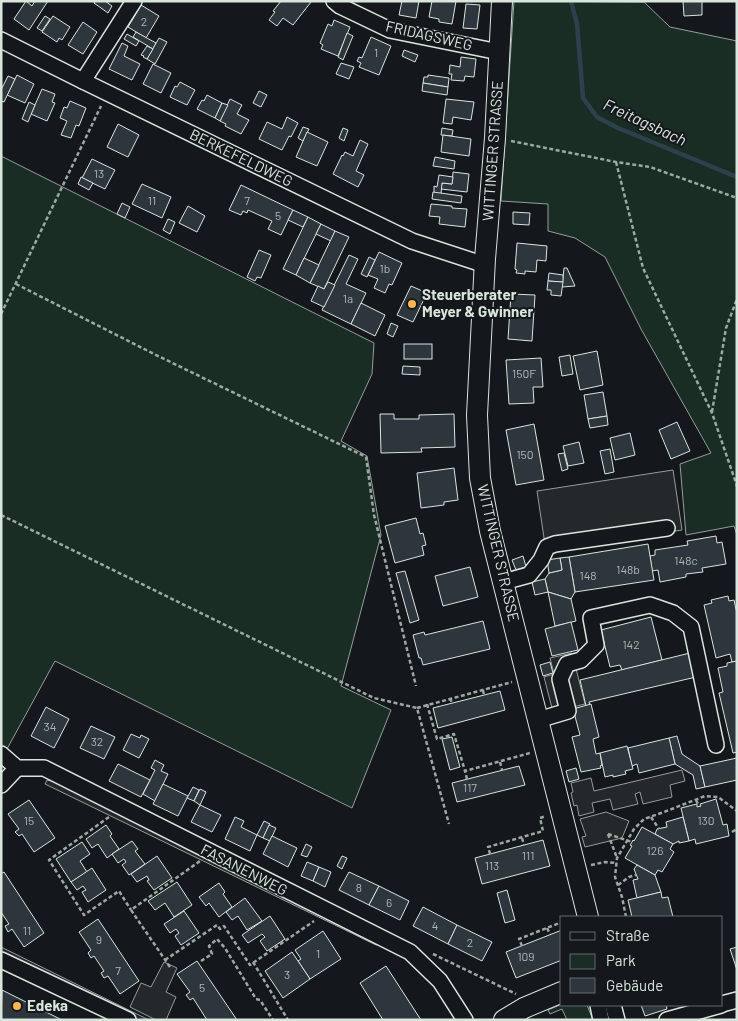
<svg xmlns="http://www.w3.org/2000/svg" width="738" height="1021" font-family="Barlow,sans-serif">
  <rect width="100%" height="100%" fill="#14181c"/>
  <g fill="#1a2d24" stroke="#939e99">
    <path d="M 514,1 L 644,2 L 670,27 L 737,41 L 737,535 L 734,526 L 686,535 L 680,464 L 711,453 L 641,329 L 605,257 L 575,238 L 548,231 L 548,204 L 501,201 Z"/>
    <path d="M 1,156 L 374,343 L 372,374 L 341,441 L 367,456 L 381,535 L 341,686 L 391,710 L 352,808 L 55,661 L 7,749 L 1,746 Z"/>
    <path d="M 562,1004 L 587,1005 L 593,1020 L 567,1020 L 562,1009 L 550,1014 L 548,1010 Z"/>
  </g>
  <g fill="#24282b" stroke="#939e99">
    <path d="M 673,470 L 682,530 L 546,551 L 537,491 Z"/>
    <path d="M 572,653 L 585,704 L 553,712 L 544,677 L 554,674 L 550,658 Z"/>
    <path d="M 682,770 L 685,781 L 670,785 L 672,797 L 643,804 L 640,792 L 635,794 L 638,804 L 613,810 L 610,799 L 592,803 L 594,812 L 579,816 L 577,805 L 574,806 L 571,793 L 573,792 L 571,783 L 591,778 L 594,791 Z"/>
    <path d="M 47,780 L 56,782 L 384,943 L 376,945 L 45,784 Z"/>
    <path d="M 606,812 L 629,821 L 622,838 L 585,847 L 582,837 L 586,836 L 580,819 Z"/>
    <path d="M 1,947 L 149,1020 L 138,1020 L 1,952 Z"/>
    <path d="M 164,962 L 177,968 L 166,992 L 176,997 L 166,1020 L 156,1020 L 130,1007 L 141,983 L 151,987 Z"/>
  </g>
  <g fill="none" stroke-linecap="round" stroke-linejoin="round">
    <path stroke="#2f3f4d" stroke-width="4.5" d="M 571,1 L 577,24 L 583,98 L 597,117 L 618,128 L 737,177"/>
  </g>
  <g fill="#2c363c" stroke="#d8e6dc">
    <path d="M 26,1 L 32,6 L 35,1 L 48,1 L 29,30 L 14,19 Z"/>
    <path d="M 95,1 L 105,1 L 112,6 L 108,13 L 94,3 Z"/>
    <path d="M 281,1 L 311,1 L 311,2 L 293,25 L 283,18 L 277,26 L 269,20 L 275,12 L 273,11 Z"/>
    <path d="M 402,1 L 419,1 L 416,18 L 399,15 Z"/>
    <path d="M 432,1 L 456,1 L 452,24 L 439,22 L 439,19 L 429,17 Z"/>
    <path d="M 683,1 L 702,1 L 702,15 L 684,16 Z"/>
    <path d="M 466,4 L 480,5 L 477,29 L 463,28 Z"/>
    <path d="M 141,5 L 159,16 L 146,38 L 128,27 Z"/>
    <path d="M 45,16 L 50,19 L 42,31 L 37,28 Z"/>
    <path d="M 53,16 L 70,27 L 62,40 L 59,38 L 57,42 L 42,32 Z"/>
    <path d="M 334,20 L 350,27 L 338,56 L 321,49 L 323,45 L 320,43 L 328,24 L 332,26 Z"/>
    <path d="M 83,22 L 97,32 L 83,54 L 68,45 Z"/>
    <path d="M 136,32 L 156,43 L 153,49 L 133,37 Z"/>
    <path d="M 347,33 L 353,36 L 343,60 L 338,57 Z"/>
    <path d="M 127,34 L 139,41 L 136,46 L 124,39 Z"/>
    <path d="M 371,37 L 391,46 L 379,75 L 359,67 L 361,63 L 357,61 L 359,57 L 362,58 Z"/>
    <path d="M 159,38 L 167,42 L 155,64 L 147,59 Z"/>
    <path d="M 122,43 L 128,46 L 124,56 L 140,64 L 132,80 L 109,69 Z"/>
    <path d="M 147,46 L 153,49 L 147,59 L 143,57 L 144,56 L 141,55 Z"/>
    <path d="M 404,50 L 418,55 L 415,62 L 402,56 Z"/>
    <path d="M 461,57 L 476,59 L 474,77 L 465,76 L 464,81 L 451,80 L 452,74 L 449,74 L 450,65 L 460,67 Z"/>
    <path d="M 341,63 L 354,67 L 349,79 L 336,74 Z"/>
    <path d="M 153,64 L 171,73 L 161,93 L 143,84 Z"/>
    <path d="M 17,75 L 34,84 L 25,103 L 7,95 Z"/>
    <path d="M 428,75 L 449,78 L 448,87 L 423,83 L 424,77 L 428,77 Z"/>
    <path d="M 8,76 L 15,79 L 4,102 L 1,101 L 1,90 Z"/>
    <path d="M 180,82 L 195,90 L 187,105 L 170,97 L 175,86 L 177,87 Z"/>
    <path d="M 423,83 L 448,87 L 447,95 L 422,91 Z"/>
    <path d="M 42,89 L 55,94 L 52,102 L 55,103 L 47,121 L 31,114 Z"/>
    <path d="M 259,91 L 267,95 L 261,107 L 253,103 Z"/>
    <path d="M 207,95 L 222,103 L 215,118 L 197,109 L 202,100 L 204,101 Z"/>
    <path d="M 230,99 L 242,105 L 237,114 L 249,120 L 241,134 L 225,126 L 226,124 L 220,121 Z"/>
    <path d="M 446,99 L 474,102 L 471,120 L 453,117 L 452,124 L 443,123 Z"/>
    <path d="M 70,101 L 86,108 L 79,126 L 76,125 L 71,138 L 61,135 L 67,121 L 60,118 L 64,107 L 67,108 Z"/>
    <path d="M 29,102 L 35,105 L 28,122 L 22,119 Z"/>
    <path d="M 222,103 L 228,105 L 220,121 L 215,118 Z"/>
    <path d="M 287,117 L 298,123 L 291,137 L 289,136 L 282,150 L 259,139 L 267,122 L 282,129 Z"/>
    <path d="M 118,124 L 139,135 L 128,157 L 107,147 Z"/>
    <path d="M 303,127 L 309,129 L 303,141 L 298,138 Z"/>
    <path d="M 343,128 L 348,130 L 344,141 L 339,138 Z"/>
    <path d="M 442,128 L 453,130 L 452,136 L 441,135 Z"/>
    <path d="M 307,132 L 328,142 L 317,166 L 296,157 Z"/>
    <path d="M 443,135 L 471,139 L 469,156 L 441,152 Z"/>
    <path d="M 360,140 L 368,144 L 356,171 L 364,175 L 358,187 L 333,174 L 342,155 L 343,156 L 345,152 L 353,156 Z"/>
    <path d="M 435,157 L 455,161 L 454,169 L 433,166 Z"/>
    <path d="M 92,159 L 115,170 L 105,189 L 82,178 Z"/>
    <path d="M 453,172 L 469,174 L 467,192 L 441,189 L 442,183 L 452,184 Z"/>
    <path d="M 439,175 L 453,177 L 452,184 L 442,183 L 441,194 L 434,193 L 434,186 L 437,187 Z"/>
    <path d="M 81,177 L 93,183 L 89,190 L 78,184 Z"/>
    <path d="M 142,184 L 171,197 L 162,218 L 132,204 Z"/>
    <path d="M 241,185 L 293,210 L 281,235 L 268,229 L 272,221 L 248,210 L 247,213 L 243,211 L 241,215 L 229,210 Z"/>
    <path d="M 433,192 L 462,196 L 461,203 L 432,199 Z"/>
    <path d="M 122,203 L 130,207 L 125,218 L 117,214 Z"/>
    <path d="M 431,204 L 452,206 L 452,208 L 467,209 L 465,227 L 439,224 L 440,217 L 429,216 Z"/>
    <path d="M 188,206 L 205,216 L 197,232 L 179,223 Z"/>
    <path d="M 293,210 L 308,217 L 303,227 L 288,220 Z"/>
    <path d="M 513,212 L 530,213 L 529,225 L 513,224 Z"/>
    <path d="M 308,217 L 321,224 L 296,275 L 283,269 Z"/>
    <path d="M 168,219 L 175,222 L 170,234 L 163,230 Z"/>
    <path d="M 321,224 L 335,231 L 331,241 L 316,234 Z"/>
    <path d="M 335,231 L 349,237 L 324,289 L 310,283 Z"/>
    <path d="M 517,243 L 547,246 L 546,261 L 537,260 L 536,272 L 525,271 L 525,274 L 516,273 L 517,270 L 515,269 Z"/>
    <path d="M 259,250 L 271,255 L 261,278 L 257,277 L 255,281 L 247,277 Z"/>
    <path d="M 379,252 L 402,263 L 392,285 L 389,284 L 385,293 L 374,288 L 378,279 L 368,275 Z"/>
    <path d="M 349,255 L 358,259 L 346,284 L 366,293 L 351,324 L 322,310 Z"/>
    <path d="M 369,257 L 375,260 L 367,277 L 361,274 Z"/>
    <path d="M 304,258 L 319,265 L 310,283 L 296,275 Z"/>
    <path d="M 564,268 L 567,268 L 575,286 L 562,287 Z"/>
    <path d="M 549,273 L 563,275 L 563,282 L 548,281 Z"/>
    <path d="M 548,281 L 563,282 L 561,296 L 551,295 L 551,290 L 547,290 Z"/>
    <path d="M 328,282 L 335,285 L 324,307 L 311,301 L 318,286 L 324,289 Z"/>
    <path d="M 411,286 L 427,293 L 413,322 L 397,315 Z"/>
    <path d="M 511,294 L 535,295 L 532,341 L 508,339 Z"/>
    <path d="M 361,303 L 385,315 L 375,336 L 351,324 Z"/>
    <path d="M 391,323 L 398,326 L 393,337 L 387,334 Z"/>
    <rect x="404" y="344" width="28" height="15"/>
    <path d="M 597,351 L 603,385 L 580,390 L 573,356 Z"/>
    <path d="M 570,355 L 573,374 L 562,376 L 559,357 Z"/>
    <path d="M 541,358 L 543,387 L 533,387 L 534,403 L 509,404 L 506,360 Z"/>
    <path d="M 403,366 L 420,367 L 420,375 L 402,374 Z"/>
    <path d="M 603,392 L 607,416 L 588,419 L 584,395 Z"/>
    <path d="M 380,414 L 394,414 L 394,419 L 419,419 L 419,415 L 454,414 L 455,447 L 421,448 L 422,452 L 381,453 Z"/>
    <path d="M 607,416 L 608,425 L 590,428 L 588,419 Z"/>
    <path d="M 677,422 L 690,451 L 671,459 L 659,430 Z"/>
    <path d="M 534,424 L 544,480 L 516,485 L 506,430 Z"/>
    <path d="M 630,433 L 635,455 L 615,460 L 610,438 Z"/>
    <path d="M 579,442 L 584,463 L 568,466 L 563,446 Z"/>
    <path d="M 610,449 L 614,472 L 605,474 L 600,451 Z"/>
    <path d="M 564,453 L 568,469 L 562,471 L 558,454 Z"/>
    <path d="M 454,468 L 458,500 L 444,502 L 444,505 L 421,508 L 417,473 Z"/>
    <path d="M 416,518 L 420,534 L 423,533 L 426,545 L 422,546 L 424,555 L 395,563 L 385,526 Z"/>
    <path d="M 716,536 L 717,543 L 722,542 L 726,564 L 702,568 L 703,572 L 686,574 L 686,577 L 660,582 L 658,570 L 652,571 L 650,556 L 655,555 L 655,550 L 688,545 L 687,541 Z"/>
    <path d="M 648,544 L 654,580 L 575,592 L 569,557 Z"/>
    <path d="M 523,556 L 526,567 L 516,570 L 512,560 Z"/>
    <path d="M 569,557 L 575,592 L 571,599 L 548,592 L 545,579 L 549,573 L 562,570 L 560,558 Z"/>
    <path d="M 560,558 L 562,570 L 549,573 L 547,560 Z"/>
    <path d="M 470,567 L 478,597 L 443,606 L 435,576 Z"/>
    <path d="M 405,571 L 419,620 L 410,623 L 396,573 Z"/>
    <path d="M 545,579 L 548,592 L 535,595 L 532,582 Z"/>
    <path d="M 548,592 L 571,599 L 576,621 L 555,626 Z"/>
    <path d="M 728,596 L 729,601 L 734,600 L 737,614 L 737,661 L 732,662 L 730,654 L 716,658 L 704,605 L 712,603 L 711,600 Z"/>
    <path d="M 651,617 L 662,660 L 622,670 L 620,665 L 610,667 L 601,630 Z"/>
    <path d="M 483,621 L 490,649 L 423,665 L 421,658 L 419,658 L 413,635 L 424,632 L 425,635 Z"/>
    <path d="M 571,622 L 578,650 L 552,656 L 545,629 Z"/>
    <path d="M 690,653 L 696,677 L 589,702 L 590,705 L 586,706 L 580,680 Z"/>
    <path d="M 737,661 L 737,752 L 733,753 L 719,693 L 723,692 L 718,668 L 727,666 L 727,663 Z"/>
    <path d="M 550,662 L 553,673 L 543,676 L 540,665 Z"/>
    <path d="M 500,691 L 505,710 L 438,728 L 433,708 Z"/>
    <path d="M 591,704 L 599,737 L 593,739 L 596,754 L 600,753 L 602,765 L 600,766 L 601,768 L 581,772 L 572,737 L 580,735 L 573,709 Z"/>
    <path d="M 46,707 L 69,719 L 54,748 L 31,736 Z"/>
    <path d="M 91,726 L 115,737 L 104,759 L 80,748 Z"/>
    <path d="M 131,734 L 140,738 L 141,735 L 149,739 L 139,758 L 123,750 Z"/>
    <path d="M 677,736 L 682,754 L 700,766 L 705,787 L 696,789 L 693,775 L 675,764 L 669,738 Z"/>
    <path d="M 452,737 L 460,767 L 450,770 L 442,739 Z"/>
    <path d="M 669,738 L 675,764 L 639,773 L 637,764 L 632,766 L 628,748 Z"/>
    <path d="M 627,746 L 633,769 L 625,771 L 626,774 L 613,777 L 613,775 L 605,777 L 600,753 Z"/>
    <path d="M 737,758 L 737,780 L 705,787 L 700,766 Z"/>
    <path d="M 155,760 L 164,765 L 161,771 L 168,774 L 155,801 L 143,794 L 155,770 L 151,768 Z"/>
    <path d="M 118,764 L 150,780 L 141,797 L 109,781 Z"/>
    <path d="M 519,766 L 525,785 L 457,802 L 452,783 Z"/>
    <path d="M 576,768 L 579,779 L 569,782 L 566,771 Z"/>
    <path d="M 163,784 L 188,796 L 178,816 L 153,804 Z"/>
    <path d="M 193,787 L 199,790 L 194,801 L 187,798 Z"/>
    <path d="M 200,789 L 206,792 L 200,805 L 194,801 Z"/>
    <path d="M 716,799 L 723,825 L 727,824 L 729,836 L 696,844 L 695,839 L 689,841 L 681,808 L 697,804 L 697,807 L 701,806 L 700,804 Z"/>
    <path d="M 29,800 L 55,838 L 34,852 L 22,834 L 19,836 L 15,832 L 19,829 L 8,814 Z"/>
    <path d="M 200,805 L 221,815 L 212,832 L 191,822 Z"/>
    <path d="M 235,817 L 244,821 L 241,827 L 257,835 L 250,851 L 225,839 Z"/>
    <path d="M 683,817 L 689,841 L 679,843 L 679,841 L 673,844 L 655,834 L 657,829 L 667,827 L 666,822 Z"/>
    <path d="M 264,821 L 270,824 L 263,838 L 257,835 Z"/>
    <path d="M 106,825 L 112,834 L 110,836 L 119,849 L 107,858 L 98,844 L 92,848 L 86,839 Z"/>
    <path d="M 269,825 L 276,828 L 270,841 L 263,838 Z"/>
    <path d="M 642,827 L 673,844 L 670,849 L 674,852 L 662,872 L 658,870 L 655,875 L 625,858 L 632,846 L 630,845 L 632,842 L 633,840 L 634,841 Z"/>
    <path d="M 272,836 L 297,848 L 288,867 L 263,854 Z"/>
    <path d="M 543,840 L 550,866 L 482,884 L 475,858 Z"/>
    <path d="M 132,841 L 138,849 L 135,851 L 145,864 L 129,875 L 122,865 L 126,862 L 124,859 L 118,863 L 112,854 Z"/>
    <path d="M 82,842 L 90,854 L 80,861 L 87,872 L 71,882 L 56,859 Z"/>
    <path d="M 306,844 L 312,847 L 307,857 L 301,855 Z"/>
    <path d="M 157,856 L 172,878 L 154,890 L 147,881 L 149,880 L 147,876 L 137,882 L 131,874 Z"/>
    <path d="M 342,856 L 347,858 L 342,869 L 337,866 Z"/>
    <path d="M 307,862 L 319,867 L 313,881 L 301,876 Z"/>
    <path d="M 637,865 L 655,875 L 661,892 L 637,898 L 633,880 L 638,879 L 634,869 Z"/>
    <path d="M 319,867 L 331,872 L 325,887 L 313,881 Z"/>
    <path d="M 92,868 L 106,890 L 88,902 L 82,892 L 86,890 L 83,886 L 77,890 L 71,882 Z"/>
    <path d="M 4,872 L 44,933 L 24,947 L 12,929 L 8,932 L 5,926 L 9,924 L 1,912 L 1,874 Z"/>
    <path d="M 349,872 L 379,886 L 369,905 L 339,890 Z"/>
    <path d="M 177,882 L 192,905 L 174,917 L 165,903 L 155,910 L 148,901 Z"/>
    <path d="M 219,883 L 225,892 L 223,894 L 232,907 L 219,917 L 209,903 L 206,906 L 199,897 Z"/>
    <path d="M 379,886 L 409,901 L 400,920 L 369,905 Z"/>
    <path d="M 507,890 L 515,920 L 505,923 L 497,893 Z"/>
    <path d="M 661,892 L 662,898 L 668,897 L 673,917 L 632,917 L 628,900 Z"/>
    <path d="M 245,898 L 262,921 L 247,930 L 238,916 L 232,920 L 226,912 Z"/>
    <path d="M 423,907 L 457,925 L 448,944 L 413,926 Z"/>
    <path d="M 184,911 L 199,933 L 181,945 L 175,936 L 179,933 L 176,929 L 170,933 L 164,924 Z"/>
    <path d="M 270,916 L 285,939 L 267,951 L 260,941 L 265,937 L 262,934 L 248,943 L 242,935 Z"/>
    <path d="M 98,919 L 139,981 L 120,994 L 108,976 L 104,978 L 101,973 L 104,971 L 94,956 L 91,958 L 88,953 L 91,950 L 79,932 Z"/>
    <path d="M 457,925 L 492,942 L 482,961 L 448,944 Z"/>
    <path d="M 562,930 L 562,960 L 516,978 L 506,952 Z"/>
    <path d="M 323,931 L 341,959 L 310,979 L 298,961 L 301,959 L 295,950 Z"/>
    <path d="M 737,947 L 737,970 L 730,949 Z"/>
    <path d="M 292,952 L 310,979 L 283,998 L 265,971 Z"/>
    <path d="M 197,961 L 237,1020 L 207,1020 L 193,998 L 190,1000 L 186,995 L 190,992 L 177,974 Z"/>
    <path d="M 386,966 L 421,1020 L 383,1020 L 360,983 Z"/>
    <path d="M 2,990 L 62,1020 L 1,1020 Z"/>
    <path d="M 641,1005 L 666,1005 L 667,1009 L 645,1016 Z"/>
  </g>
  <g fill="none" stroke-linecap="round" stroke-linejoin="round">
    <g stroke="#d8e6dc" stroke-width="18">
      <g id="minor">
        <path d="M 334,1 L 340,6 L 390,30 L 499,52"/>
        <path d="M 1,40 L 83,81 L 412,241 L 485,265"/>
        <path d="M 83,81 L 134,1"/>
        <path d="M 503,582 L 529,575 L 541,560 L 547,547 L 555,544 L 667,528"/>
        <path d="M 538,720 L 568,711 L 560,679 L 567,664 L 581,660 L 596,645 L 591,618 L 650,605 L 673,613 L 691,627 L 716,745"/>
        <path d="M 1,754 L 17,768 L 44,768 L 410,952 L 440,981 L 465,1020"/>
        <path d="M 1,785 L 17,768"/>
        <path d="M 1,960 L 128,1020"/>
        <path d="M 722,1004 L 737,1000"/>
        <path d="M 598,1005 L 601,1020"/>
        <path d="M 613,1005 L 617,1020"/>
        <path d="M 667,1020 L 721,1005"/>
      </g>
    </g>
    <g stroke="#d8e6dc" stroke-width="22">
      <g id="major">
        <path d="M 502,1 L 495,138 L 485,259 L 477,415 L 480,478 L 490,531 L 588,917"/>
        <path d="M 504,1020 L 524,1008 L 562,992"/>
      </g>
    </g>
    <g stroke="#9da8a2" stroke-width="2.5" stroke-dasharray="4 2.5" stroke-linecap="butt">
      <path d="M 511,141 L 616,162 L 650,167 L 737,198"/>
      <path d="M 616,162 L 643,268 L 712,413 L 737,486"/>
      <path d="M 16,284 L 154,354 L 366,457 L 374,515 L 416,686"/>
      <path d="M 1,314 L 101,106"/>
      <path d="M 712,412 L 726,328 L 737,299"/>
      <path d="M 1,515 L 374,698 L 417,708 L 449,824"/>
      <path d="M 483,690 L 484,695"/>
      <path d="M 450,698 L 452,703"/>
      <path d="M 427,704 L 437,739 L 454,734 L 465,771"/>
      <path d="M 417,708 L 512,682"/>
      <path d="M 500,762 L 502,770"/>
      <path d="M 467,779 L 465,771 L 530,753"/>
      <path d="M 696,800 L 699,806"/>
      <path d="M 109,817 L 49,860 L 84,915 L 119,891 L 131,910"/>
      <path d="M 651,817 L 659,829"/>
      <path d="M 732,832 L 737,829"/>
      <path d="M 608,834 L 617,858"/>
      <path d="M 608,834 L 632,842"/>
      <path d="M 522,838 L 524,845"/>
      <path d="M 490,854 L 488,847 L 543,831 L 540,818 L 546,816"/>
      <path d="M 591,865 L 605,862 L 616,863"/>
      <path d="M 618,885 L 629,877 L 636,875"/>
      <path d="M 626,917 L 622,897 L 615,877 L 617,858 L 634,829 L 644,819 L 664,812 L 705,796 L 718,797 L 737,811"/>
      <path d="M 631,917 L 632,917"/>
      <path d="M 547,928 L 550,934"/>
      <path d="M 522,946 L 519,939 L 562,922"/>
      <path d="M 433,954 L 516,994"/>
      <path d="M 165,960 L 217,925 L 220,929 L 224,926 L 250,965 L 314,921"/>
      <path d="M 201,961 L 212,954 L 209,946 L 217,939 L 225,948 L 256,999 L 260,1000 L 273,1020"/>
      <path d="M 253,962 L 288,1020"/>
      <path d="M 170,967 L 131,910 L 200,861"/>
    </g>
    <use href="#minor" stroke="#14181c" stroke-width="15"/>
    <use href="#major" stroke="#14181c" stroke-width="20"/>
  </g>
  <g fill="#ffb74d" stroke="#14181c" stroke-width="2">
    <circle cx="412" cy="304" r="5"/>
    <circle cx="17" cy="1006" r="5"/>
  </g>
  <g text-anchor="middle" stroke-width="4" stroke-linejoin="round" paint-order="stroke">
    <g font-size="12" fill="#adbab4">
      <text x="144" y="26">2</text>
      <text x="376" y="57">1</text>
      <text x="99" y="178">13</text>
      <text x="152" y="205">11</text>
      <text x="247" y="205">7</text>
      <text x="278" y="220">5</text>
      <text x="385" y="273">1b</text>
      <text x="348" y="303">1a</text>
      <text x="524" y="378">150F</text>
      <text x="525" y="459">150</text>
      <text x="686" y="565">148c</text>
      <text x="628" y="574">148b</text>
      <text x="588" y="580">148</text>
      <text x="631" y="649">142</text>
      <text x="50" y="731">34</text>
      <text x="97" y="746">32</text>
      <text x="470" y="792">117</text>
      <text x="29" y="825">15</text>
      <text x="706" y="825">130</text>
      <text x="655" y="855">126</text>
      <text x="528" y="860">111</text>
      <text x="492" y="870">113</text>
      <text x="359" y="892">8</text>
      <text x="389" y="907">6</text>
      <text x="435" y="930">4</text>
      <text x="27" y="935">11</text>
      <text x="99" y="944">9</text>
      <text x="470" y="947">2</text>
      <text x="318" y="958">1</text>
      <text x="526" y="961">109</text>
      <text x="118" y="975">7</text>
      <text x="287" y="979">3</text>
      <text x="202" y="992">5</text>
    </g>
    <g font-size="15" fill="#d8e6dc" stroke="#14181c">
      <text transform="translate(429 36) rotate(13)" y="5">FRIDAGSWEG</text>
      <text transform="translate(493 151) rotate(-86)" y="5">WITTINGER STRASSE</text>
      <text transform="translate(241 158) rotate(26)" y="5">BERKEFELDWEG</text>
      <text transform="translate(498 553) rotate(77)" y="5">WITTINGER STRASSE</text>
      <text transform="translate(244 870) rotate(27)" y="5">FASANENWEG</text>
    </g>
    <g font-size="15" font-weight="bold" fill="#d8e6dc" stroke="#14181c" text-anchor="start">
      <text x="422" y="300">Steuerberater<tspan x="422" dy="17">Meyer &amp; Gwinner</tspan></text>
      <text x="27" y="1011">Edeka</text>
    </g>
    <g font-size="16" font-style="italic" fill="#d8e6dc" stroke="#14181c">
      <text transform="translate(645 122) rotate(25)" y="6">Freitagsbach</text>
    </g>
  </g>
  <rect width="738" height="1021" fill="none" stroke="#d8e6dc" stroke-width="5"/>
  <rect x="560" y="916" width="162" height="90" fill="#14181c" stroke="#626a69"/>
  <rect x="570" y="932" width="25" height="8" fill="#14181c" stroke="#626a69"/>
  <text x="606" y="941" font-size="15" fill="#d8e6dc">Straße</text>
  <rect x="570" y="954" width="25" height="15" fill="#1a2d24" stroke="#626a69"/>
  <text x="606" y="966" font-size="15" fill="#d8e6dc">Park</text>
  <rect x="570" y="978" width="25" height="15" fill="#2c363c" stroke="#626a69"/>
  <text x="606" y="991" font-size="15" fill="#d8e6dc">Gebäude</text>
</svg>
